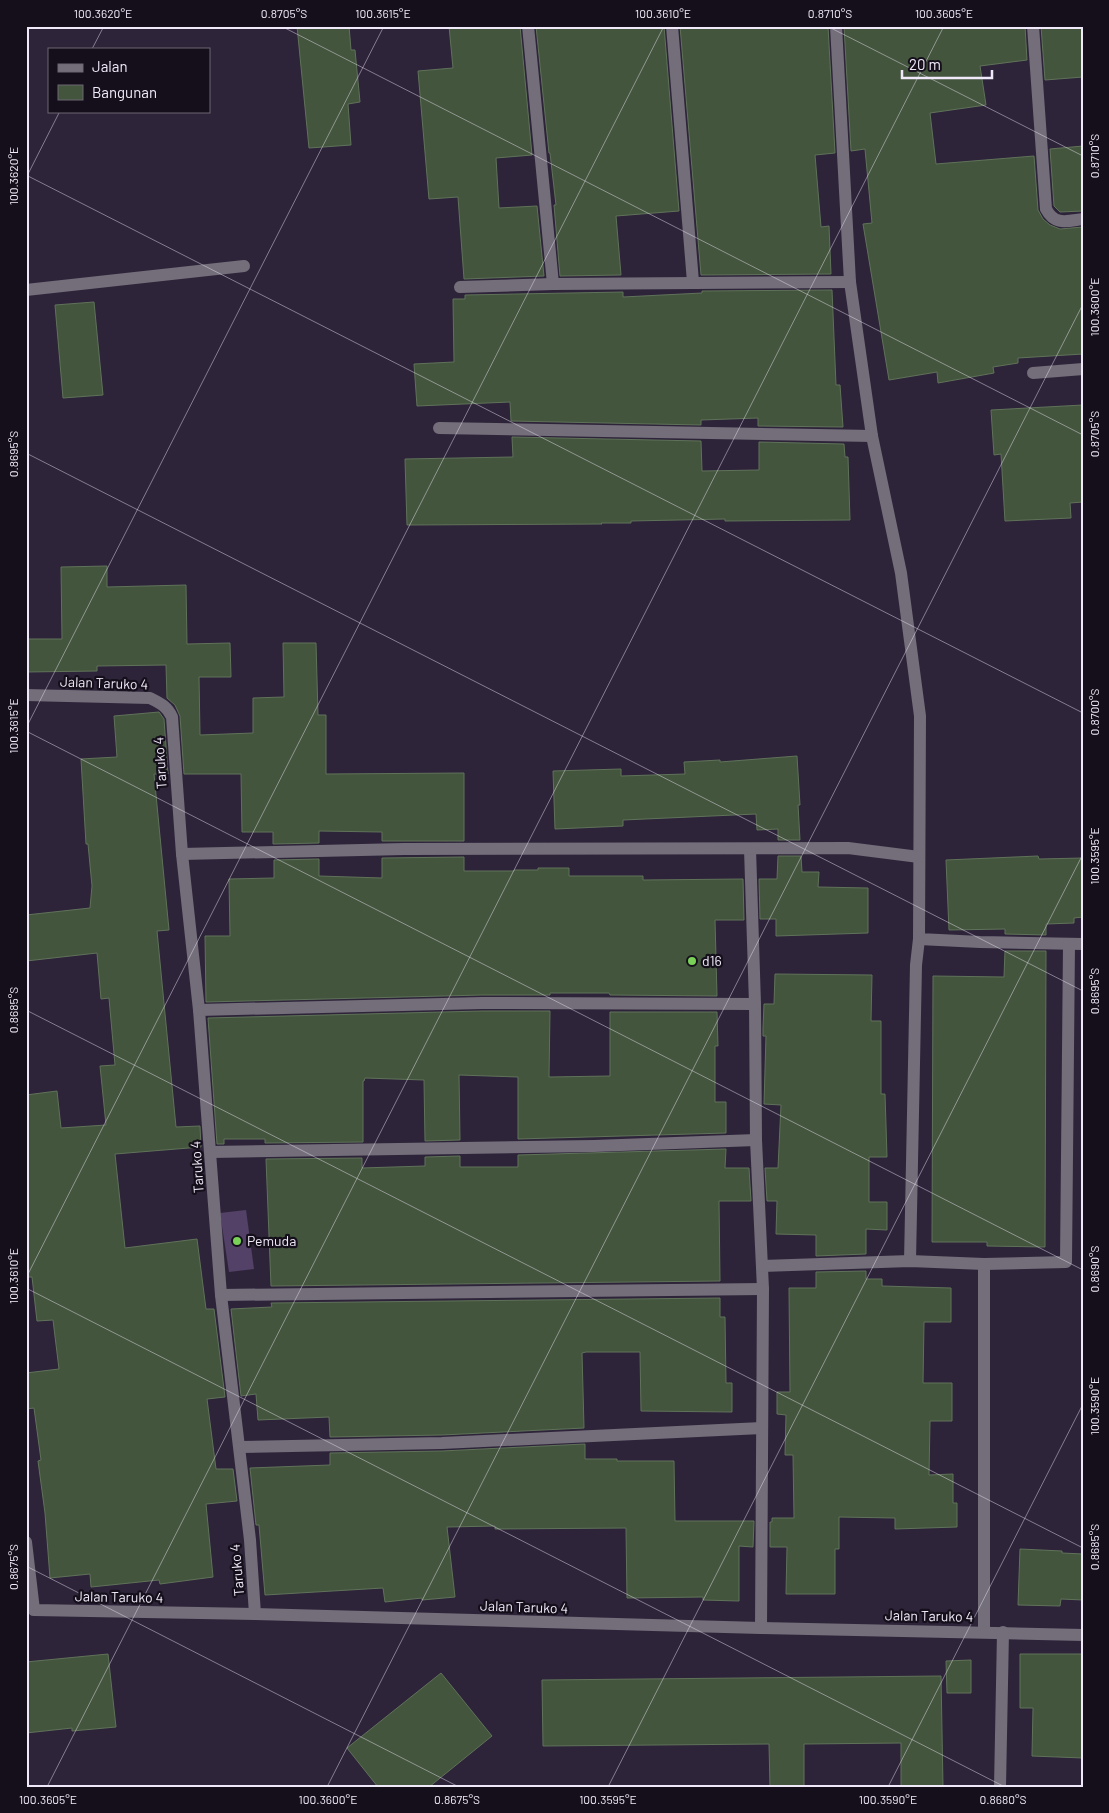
<svg xmlns="http://www.w3.org/2000/svg" width="1109" height="1813" font-family="Barlow,sans-serif">
  <rect width="100%" height="100%" fill="#2e243a"/>
  <path fill="#534168" d="M 246,1210 L 254,1269 L 229,1272 L 220,1213 Z"/>
  <g fill="#43553d" stroke="#60725a">
    <path d="M 297,26 L 349,26 L 351,50 L 355,50 L 360,102 L 348,104 L 351,145 L 309,148 Z"/>
    <path d="M 449,26 L 520,26 L 532,155 L 496,158 L 499,208 L 537,206 L 544,276 L 464,279 L 458,197 L 429,199 L 418,71 L 453,68 Z"/>
    <path d="M 536,26 L 664,26 L 679,211 L 616,216 L 621,275 L 560,276 L 554,205 L 556,205 L 550,153 L 549,153 Z"/>
    <path d="M 680,26 L 828,26 L 835,153 L 815,155 L 821,227 L 829,226 L 831,274 L 701,275 Z"/>
    <path d="M 844,26 L 1025,26 L 1027,60 L 980,66 L 986,105 L 930,113 L 936,164 L 1034,156 L 1038,210 L 1043,219 L 1050,225 L 1060,229 L 1083,227 L 1083,354 L 1018,358 L 1018,363 L 993,367 L 994,373 L 938,383 L 937,372 L 889,380 L 863,224 L 872,223 L 865,149 L 851,151 Z"/>
    <path d="M 1041,26 L 1083,26 L 1083,77 L 1045,80 Z"/>
    <path d="M 1083,146 L 1083,211 L 1060,212 L 1054,206 L 1050,149 Z"/>
    <path d="M 832,290 L 836,385 L 840,385 L 843,427 L 758,426 L 758,418 L 701,420 L 701,425 L 511,421 L 510,402 L 417,406 L 414,364 L 454,362 L 453,299 L 465,299 L 465,295 L 623,292 L 623,297 L 702,293 L 702,291 Z"/>
    <path d="M 94,302 L 103,395 L 63,398 L 55,305 Z"/>
    <path d="M 1083,405 L 1083,502 L 1070,503 L 1071,518 L 1005,521 L 1001,454 L 994,455 L 991,410 Z"/>
    <path d="M 512,437 L 701,441 L 702,471 L 759,470 L 759,442 L 844,444 L 845,457 L 848,457 L 850,520 L 725,521 L 725,519 L 631,521 L 631,523 L 601,523 L 602,524 L 407,525 L 405,459 L 513,457 Z"/>
    <path d="M 107,566 L 107,587 L 186,585 L 187,644 L 230,643 L 231,677 L 199,677 L 200,735 L 253,733 L 253,698 L 284,697 L 283,643 L 316,643 L 318,715 L 326,715 L 326,774 L 464,773 L 464,841 L 382,841 L 382,832 L 319,831 L 319,843 L 273,844 L 273,832 L 242,832 L 241,774 L 184,774 L 180,716 L 175,705 L 167,698 L 166,665 L 97,666 L 97,671 L 26,672 L 26,639 L 62,639 L 61,567 Z"/>
    <path d="M 159,712 L 164,719 L 168,774 L 154,774 L 169,930 L 157,931 L 176,1127 L 200,1126 L 201,1147 L 115,1154 L 125,1248 L 197,1239 L 206,1309 L 214,1309 L 225,1397 L 207,1399 L 216,1469 L 233,1469 L 237,1501 L 206,1504 L 213,1577 L 160,1584 L 159,1580 L 91,1587 L 90,1574 L 50,1578 L 45,1513 L 38,1461 L 41,1460 L 34,1408 L 26,1409 L 26,1373 L 59,1369 L 53,1320 L 37,1321 L 32,1277 L 26,1277 L 26,1095 L 57,1091 L 61,1128 L 106,1125 L 100,1066 L 115,1065 L 109,998 L 101,999 L 97,953 L 26,961 L 26,915 L 90,908 L 92,886 L 88,844 L 86,844 L 81,759 L 117,757 L 114,716 Z"/>
    <path d="M 797,756 L 800,805 L 798,805 L 800,840 L 778,840 L 778,829 L 757,830 L 756,814 L 623,820 L 623,826 L 555,829 L 553,771 L 621,769 L 621,776 L 685,774 L 684,762 L 720,760 L 720,762 Z"/>
    <path d="M 778,856 L 801,856 L 802,872 L 819,872 L 818,887 L 868,888 L 868,933 L 776,936 L 776,919 L 760,919 L 759,879 L 777,879 Z"/>
    <path d="M 1038,856 L 1039,859 L 1083,858 L 1083,917 L 1074,918 L 1074,923 L 1046,924 L 1046,935 L 1005,934 L 1005,929 L 949,930 L 946,860 Z"/>
    <path d="M 464,857 L 464,871 L 514,871 L 514,870 L 538,870 L 538,868 L 569,868 L 569,876 L 643,876 L 643,880 L 743,879 L 744,920 L 715,920 L 717,996 L 610,995 L 609,993 L 550,993 L 550,995 L 482,995 L 206,1002 L 205,936 L 230,936 L 229,879 L 274,878 L 274,860 L 319,859 L 319,876 L 382,878 L 382,858 Z"/>
    <path d="M 1005,951 L 1046,951 L 1045,1247 L 987,1246 L 987,1242 L 932,1242 L 933,976 L 1004,977 Z"/>
    <path d="M 775,974 L 872,975 L 871,1021 L 881,1021 L 881,1094 L 885,1094 L 887,1157 L 869,1157 L 869,1202 L 887,1202 L 887,1230 L 866,1229 L 866,1254 L 816,1256 L 816,1235 L 776,1234 L 777,1201 L 767,1201 L 765,1168 L 778,1168 L 781,1105 L 764,1104 L 766,1036 L 763,1036 L 763,1028 L 764,1004 L 774,1004 Z"/>
    <path d="M 482,1011 L 550,1011 L 549,1077 L 610,1076 L 610,1012 L 717,1012 L 718,1046 L 715,1046 L 715,1102 L 726,1102 L 726,1133 L 518,1139 L 518,1077 L 459,1075 L 460,1140 L 425,1141 L 424,1080 L 365,1078 L 364,1081 L 363,1081 L 363,1142 L 265,1143 L 265,1139 L 224,1139 L 224,1144 L 217,1144 L 208,1018 Z"/>
    <path d="M 726,1149 L 725,1168 L 749,1168 L 751,1201 L 719,1201 L 720,1281 L 271,1286 L 266,1159 L 362,1158 L 362,1168 L 425,1166 L 425,1157 L 460,1156 L 460,1167 L 518,1167 L 518,1155 Z"/>
    <path d="M 866,1271 L 866,1279 L 882,1279 L 882,1286 L 951,1288 L 951,1322 L 924,1322 L 923,1383 L 952,1383 L 952,1421 L 930,1421 L 929,1475 L 953,1474 L 953,1503 L 957,1503 L 957,1527 L 895,1529 L 895,1518 L 839,1517 L 839,1549 L 835,1549 L 835,1594 L 786,1594 L 787,1547 L 770,1547 L 770,1522 L 772,1522 L 772,1518 L 794,1518 L 793,1455 L 785,1455 L 786,1415 L 777,1414 L 777,1392 L 790,1392 L 789,1288 L 816,1288 L 816,1272 Z"/>
    <path d="M 720,1298 L 720,1317 L 725,1317 L 726,1383 L 732,1383 L 732,1412 L 641,1411 L 640,1352 L 586,1352 L 582,1353 L 584,1428 L 442,1435 L 330,1437 L 329,1417 L 258,1420 L 256,1394 L 241,1396 L 231,1309 L 272,1307 L 271,1303 Z"/>
    <path d="M 585,1444 L 585,1459 L 617,1459 L 617,1461 L 674,1461 L 675,1521 L 754,1521 L 753,1547 L 739,1546 L 739,1601 L 703,1600 L 703,1597 L 627,1598 L 626,1528 L 495,1529 L 495,1526 L 447,1527 L 455,1597 L 422,1600 L 422,1598 L 385,1602 L 383,1588 L 265,1595 L 259,1525 L 256,1525 L 250,1468 L 330,1465 L 330,1453 L 442,1451 Z"/>
    <path d="M 1020,1549 L 1062,1551 L 1062,1553 L 1083,1554 L 1083,1600 L 1061,1599 L 1060,1606 L 1018,1605 Z"/>
    <path d="M 108,1654 L 116,1727 L 72,1731 L 72,1728 L 26,1733 L 26,1662 Z"/>
    <path d="M 1020,1654 L 1083,1654 L 1083,1758 L 1032,1756 L 1033,1708 L 1020,1708 Z"/>
    <path d="M 971,1660 L 971,1693 L 947,1693 L 946,1661 Z"/>
    <path d="M 441,1673 L 492,1736 L 429,1787 L 378,1787 L 347,1748 Z"/>
    <path d="M 941,1676 L 943,1787 L 901,1787 L 901,1743 L 804,1744 L 804,1787 L 770,1787 L 769,1744 L 543,1746 L 542,1680 Z"/>
  </g>
  <g fill="none" stroke-linecap="round" stroke-linejoin="round">
    <g stroke="#736e7a" stroke-width="12">
      <path d="M 528,26 L 553,284"/>
      <path d="M 672,26 L 693,282"/>
      <path d="M 836,26 L 850,282 L 872,436 L 901,573 L 920,716 L 919,939 L 980,942 L 1083,944"/>
      <path d="M 1033,26 L 1046,209 C 1055,226 1067,221 1083,219"/>
      <path d="M 460,287 L 553,284 L 850,282"/>
      <path d="M 26,290 L 244,266"/>
      <path d="M 1033,373 L 1083,369"/>
      <path d="M 439,428 L 872,436"/>
      <path d="M 26,695 L 150,698 C 160,703 167,706 172,717 L 182,854 L 199,1010 L 221,1295 L 250,1540 L 255,1614"/>
      <path d="M 750,849 L 755,1004 L 756,1140 L 763,1289 L 761,1628"/>
      <path d="M 182,854 L 404,849 L 848,848 L 919,857"/>
      <path d="M 199,1010 L 482,1003 L 755,1004"/>
      <path d="M 211,1152 L 594,1146 L 756,1140"/>
      <path d="M 910,1261 L 916,965 L 919,939"/>
      <path d="M 984,1264 L 984,1632"/>
      <path d="M 762,1266 L 910,1261 L 984,1264 L 1066,1262 L 1069,944"/>
      <path d="M 221,1295 L 763,1289"/>
      <path d="M 240,1447 L 442,1443 L 762,1428"/>
      <path d="M 26,1542 L 34,1610 L 255,1614 L 761,1628 L 1083,1635"/>
      <path d="M 1000,1787 L 1003,1632"/>
    </g>
  </g>
  <path fill="none" stroke="#f0e9f9" stroke-width="1" stroke-opacity="0.45" d="M 281,26 L 1083,435M 827,26 L 1083,156M 92,49 L 104,26M 26,175 L 1083,713M 26,178 L 60,111M 26,453 L 1083,991M 26,728 L 384,26M 26,731 L 1083,1270M 26,1010 L 1083,1548M 26,1278 L 664,26M 26,1288 L 1005,1787M 26,1566 L 459,1787M 47,1787 L 944,26M 327,1787 L 1083,304M 608,1787 L 1083,854M 888,1787 L 1083,1404"/>
  <g fill="#79d158" stroke="#140f1a" stroke-width="2">
    <circle cx="692" cy="961" r="5"/>
    <circle cx="237" cy="1241" r="5"/>
  </g>
  <g text-anchor="middle" stroke-width="4.5" stroke-linejoin="round" paint-order="stroke">
    <g font-size="14" fill="#f0e9f9" stroke="#140f1a">
      <text transform="translate(104 683) rotate(2)" y="5">Jalan Taruko 4</text>
      <text transform="translate(160 763) rotate(-94)" y="5">Taruko 4</text>
      <text transform="translate(197 1167) rotate(-94)" y="5">Taruko 4</text>
      <text transform="translate(237 1570) rotate(-95)" y="5">Taruko 4</text>
      <text transform="translate(119 1597) rotate(1)" y="5">Jalan Taruko 4</text>
      <text transform="translate(524 1607) rotate(2)" y="5">Jalan Taruko 4</text>
      <text transform="translate(929 1616) rotate(1)" y="5">Jalan Taruko 4</text>
    </g>
    <g font-size="14" fill="#f0e9f9" stroke="#140f1a" text-anchor="start">
      <text x="702" y="966">d16</text>
      <text x="247" y="1246">Pemuda</text>
    </g>
  </g>
  <rect width="1109" height="1813" fill="none" stroke="#140f1a" stroke-width="55"/>
  <rect x="48" y="48" width="162" height="65" fill="#140f1a" stroke="#6c6673"/>
  <rect x="58" y="64" width="25" height="8" fill="#736e7a" stroke="#6c6673"/>
  <text x="92" y="72" font-size="15" fill="#f0e9f9">Jalan</text>
  <rect x="58" y="85" width="25" height="15" fill="#43553d" stroke="#6c6673"/>
  <text x="92" y="98" font-size="15" fill="#f0e9f9">Bangunan</text>
  <path d="M902 70v8h90v-8" fill="none" stroke="#f0e9f9" stroke-width="2.5"/>
  <text x="909" y="70" font-size="15" fill="#f0e9f9" stroke="#140f1a" stroke-width="4" paint-order="stroke">20 m</text>
  <rect x="28" y="28" width="1054" height="1758" fill="none" stroke="#f0e9f9" stroke-width="2"/>
  <g font-size="12" text-anchor="middle" fill="#f0e9f9">
    <text x="103" y="18">100.3620°E</text>
    <text x="284" y="18">0.8705°S</text>
    <text x="383" y="18">100.3615°E</text>
    <text x="663" y="18">100.3610°E</text>
    <text x="830" y="18">0.8710°S</text>
    <text x="944" y="18">100.3605°E</text>
    <text transform="translate(1095 156) rotate(-90)" y="4">0.8710°S</text>
    <text transform="translate(14 176) rotate(-90)" y="4">100.3620°E</text>
    <text transform="translate(1095 307) rotate(-90)" y="4">100.3600°E</text>
    <text transform="translate(1095 434) rotate(-90)" y="4">0.8705°S</text>
    <text transform="translate(14 454) rotate(-90)" y="4">0.8695°S</text>
    <text transform="translate(1095 712) rotate(-90)" y="4">0.8700°S</text>
    <text transform="translate(14 726) rotate(-90)" y="4">100.3615°E</text>
    <text transform="translate(1095 856) rotate(-90)" y="4">100.3595°E</text>
    <text transform="translate(1095 991) rotate(-90)" y="4">0.8695°S</text>
    <text transform="translate(14 1010) rotate(-90)" y="4">0.8685°S</text>
    <text transform="translate(1095 1269) rotate(-90)" y="4">0.8690°S</text>
    <text transform="translate(14 1276) rotate(-90)" y="4">100.3610°E</text>
    <text transform="translate(1095 1406) rotate(-90)" y="4">100.3590°E</text>
    <text transform="translate(1095 1547) rotate(-90)" y="4">0.8685°S</text>
    <text transform="translate(14 1567) rotate(-90)" y="4">0.8675°S</text>
    <text x="48" y="1804">100.3605°E</text>
    <text x="328" y="1804">100.3600°E</text>
    <text x="457" y="1804">0.8675°S</text>
    <text x="608" y="1804">100.3595°E</text>
    <text x="888" y="1804">100.3590°E</text>
    <text x="1003" y="1804">0.8680°S</text>
  </g>
</svg>
